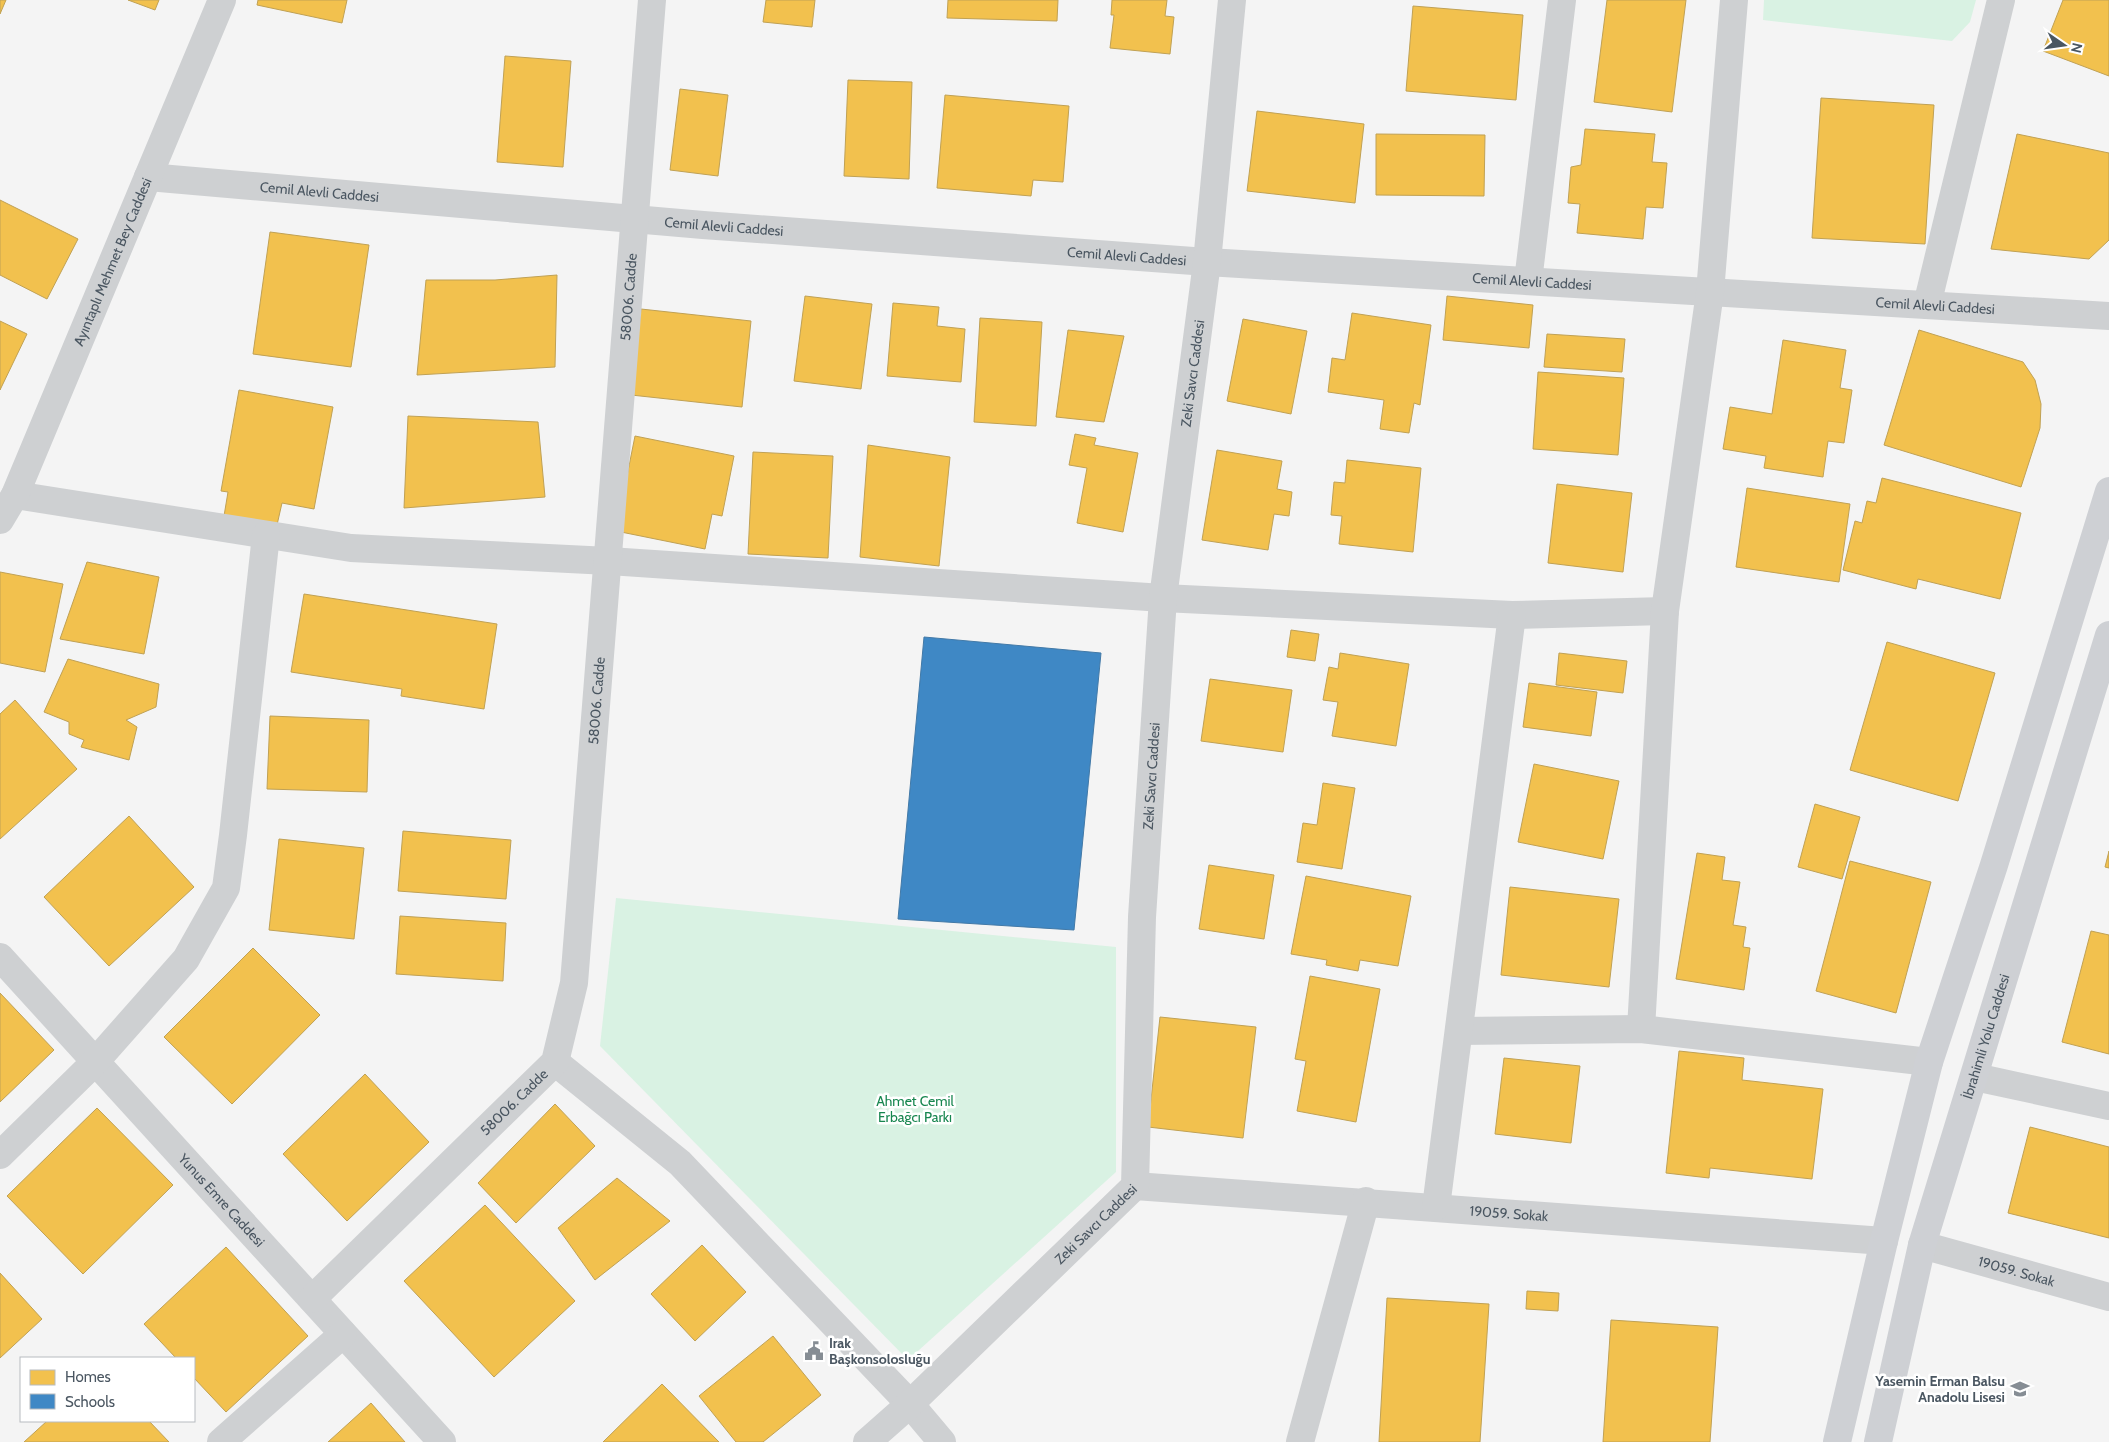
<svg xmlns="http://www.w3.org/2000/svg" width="2109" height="1442" font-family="Cabin,sans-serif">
  <rect width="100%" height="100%" fill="#f4f4f4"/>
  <g fill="#d9f2e3">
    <path d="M 1764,0 L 1976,0 L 1970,22 L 1952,41 L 1763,20 Z"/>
    <path d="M 616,898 L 1116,947 L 1116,1172 L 908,1360 L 600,1046 Z"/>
  </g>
  <g fill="#f2c14e" stroke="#c0a154">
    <path d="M 0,0 L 6,0 L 0,14 Z"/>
    <path d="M 128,0 L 159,0 L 155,10 Z"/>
    <path d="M 258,0 L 347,0 L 342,23 L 257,5 Z"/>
    <path d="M 766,0 L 815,0 L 812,27 L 763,22 Z"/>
    <path d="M 948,0 L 1058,0 L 1057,21 L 947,18 Z"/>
    <path d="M 1112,0 L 1167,0 L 1165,16 L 1174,17 L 1170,54 L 1110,48 L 1114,15 L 1111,15 Z"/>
    <path d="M 1607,0 L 1686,0 L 1672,112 L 1594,102 Z"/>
    <path d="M 2063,0 L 2109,0 L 2109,76 L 2043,51 Z"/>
    <path d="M 1413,6 L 1523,15 L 1516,100 L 1406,91 Z"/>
    <path d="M 505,56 L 571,61 L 563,167 L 497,162 Z"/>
    <path d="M 848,80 L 912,82 L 909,179 L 844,176 Z"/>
    <path d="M 680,89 L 728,95 L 718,176 L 670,170 Z"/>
    <path d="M 945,95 L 1069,106 L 1063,182 L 1033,180 L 1031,196 L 937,188 Z"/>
    <path d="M 1821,98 L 1934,105 L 1925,244 L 1812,238 Z"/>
    <path d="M 1257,111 L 1364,124 L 1355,203 L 1247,191 Z"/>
    <path d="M 1585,129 L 1655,134 L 1652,162 L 1667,163 L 1663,208 L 1646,207 L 1643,239 L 1577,233 L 1580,204 L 1568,203 L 1571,167 L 1581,165 Z"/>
    <path d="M 1376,134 L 1485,135 L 1484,196 L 1376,195 Z"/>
    <path d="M 2017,134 L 2109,153 L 2109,240 L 2089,259 L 1991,249 Z"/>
    <path d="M 0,200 L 78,239 L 47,299 L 0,275 Z"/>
    <path d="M 270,232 L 369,245 L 351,367 L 253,354 Z"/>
    <path d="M 557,275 L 555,367 L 417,375 L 426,280 L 495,280 Z"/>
    <path d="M 805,296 L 872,304 L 861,389 L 794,381 Z"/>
    <path d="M 1447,296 L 1533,305 L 1529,348 L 1443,340 Z"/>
    <path d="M 893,303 L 939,307 L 937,326 L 965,329 L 961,382 L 887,376 Z"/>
    <path d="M 641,309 L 751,321 L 742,407 L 631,395 Z"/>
    <path d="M 1352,313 L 1431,325 L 1420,405 L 1414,403 L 1409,433 L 1380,429 L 1384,400 L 1328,392 L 1332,358 L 1345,360 Z"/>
    <path d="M 980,318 L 1042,322 L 1036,426 L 974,422 Z"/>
    <path d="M 1243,319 L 1307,331 L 1291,414 L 1227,401 Z"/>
    <path d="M 0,321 L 27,334 L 0,390 Z"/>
    <path d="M 1068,330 L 1124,336 L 1104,422 L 1056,417 Z"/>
    <path d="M 1919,330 L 2023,362 L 2035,380 L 2041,404 L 2040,428 L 2021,487 L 1884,445 Z"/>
    <path d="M 1547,334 L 1625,339 L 1622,372 L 1544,367 Z"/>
    <path d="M 1783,340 L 1846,350 L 1840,388 L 1852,390 L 1844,443 L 1828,441 L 1823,477 L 1764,468 L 1766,456 L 1723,449 L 1730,407 L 1772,414 Z"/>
    <path d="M 1538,372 L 1624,378 L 1618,455 L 1533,449 Z"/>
    <path d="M 239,390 L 333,407 L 314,509 L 282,503 L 277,525 L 224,516 L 228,492 L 221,491 Z"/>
    <path d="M 408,416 L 538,422 L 545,497 L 404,508 Z"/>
    <path d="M 1075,434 L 1096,438 L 1094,445 L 1138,453 L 1123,532 L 1077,523 L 1087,468 L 1069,465 Z"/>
    <path d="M 635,436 L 734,456 L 722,516 L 712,514 L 705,549 L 616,531 Z"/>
    <path d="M 868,445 L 950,457 L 939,566 L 860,557 Z"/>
    <path d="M 1217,450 L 1282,461 L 1277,489 L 1292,492 L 1289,516 L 1274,514 L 1268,550 L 1202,540 Z"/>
    <path d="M 753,452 L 833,456 L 828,558 L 748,554 Z"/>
    <path d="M 1347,460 L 1421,468 L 1413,552 L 1339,544 L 1342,516 L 1331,515 L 1334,482 L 1345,483 Z"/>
    <path d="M 1882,478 L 2021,513 L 2000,599 L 1918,579 L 1916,589 L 1843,570 L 1855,521 L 1862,523 L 1867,501 L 1876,503 Z"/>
    <path d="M 1557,484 L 1632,493 L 1623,572 L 1548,563 Z"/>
    <path d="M 1747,488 L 1850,504 L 1839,582 L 1736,567 Z"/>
    <path d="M 87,562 L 159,577 L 144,654 L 60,639 Z"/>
    <path d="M 0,572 L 63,584 L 45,672 L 0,663 Z"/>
    <path d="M 304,594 L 497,624 L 484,709 L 401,696 L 402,689 L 291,672 Z"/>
    <path d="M 1291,630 L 1319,634 L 1315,661 L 1287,657 Z"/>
    <path d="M 1887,642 L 1995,673 L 1958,801 L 1850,770 Z"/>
    <path d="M 1340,653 L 1409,664 L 1396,746 L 1332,736 L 1338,702 L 1323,700 L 1329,667 L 1338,669 Z"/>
    <path d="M 1559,653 L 1627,661 L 1623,693 L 1556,685 Z"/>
    <path d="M 68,659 L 159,684 L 156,707 L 126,720 L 137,727 L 129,760 L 81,747 L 84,740 L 69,734 L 69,722 L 44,712 Z"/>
    <path d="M 1210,679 L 1292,690 L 1283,752 L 1201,741 Z"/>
    <path d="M 1529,683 L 1597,692 L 1591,736 L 1523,727 Z"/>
    <path d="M 15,700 L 77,769 L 0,839 L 0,714 Z"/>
    <path d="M 270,716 L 369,720 L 367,792 L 267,789 Z"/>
    <path d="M 1534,764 L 1619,781 L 1603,859 L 1518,842 Z"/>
    <path d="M 1323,783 L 1355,788 L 1342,869 L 1297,862 L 1303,823 L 1317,825 Z"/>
    <path d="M 1815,804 L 1860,817 L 1842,879 L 1798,867 Z"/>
    <path d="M 129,816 L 194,887 L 109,966 L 44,897 Z"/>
    <path d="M 403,831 L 511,840 L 506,899 L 398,891 Z"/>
    <path d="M 279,839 L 364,848 L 354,939 L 269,930 Z"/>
    <path d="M 2109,851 L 2109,868 L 2105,867 Z"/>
    <path d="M 1697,853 L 1725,857 L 1722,880 L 1740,882 L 1733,925 L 1746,927 L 1743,947 L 1750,948 L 1744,990 L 1676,979 Z"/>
    <path d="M 1850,861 L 1931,882 L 1896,1013 L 1816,991 Z"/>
    <path d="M 1209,865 L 1274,875 L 1264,939 L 1199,929 Z"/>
    <path d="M 1306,876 L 1411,896 L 1398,966 L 1360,960 L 1358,971 L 1326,965 L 1327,960 L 1291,954 Z"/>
    <path d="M 1510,887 L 1619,899 L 1609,987 L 1501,975 Z"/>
    <path d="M 400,916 L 506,923 L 503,981 L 396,974 Z"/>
    <path d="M 2091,931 L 2109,935 L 2109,1054 L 2062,1042 Z"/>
    <path d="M 253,948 L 320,1015 L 232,1104 L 164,1037 Z"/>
    <path d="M 1310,976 L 1380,989 L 1356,1122 L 1297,1111 L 1306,1061 L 1295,1059 Z"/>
    <path d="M 0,993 L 54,1050 L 0,1102 Z"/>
    <path d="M 1160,1017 L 1256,1027 L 1243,1138 L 1148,1127 Z"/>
    <path d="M 1679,1051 L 1744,1058 L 1742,1080 L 1823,1089 L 1812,1179 L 1710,1168 L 1709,1178 L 1666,1173 Z"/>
    <path d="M 1504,1058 L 1580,1066 L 1571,1143 L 1495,1134 Z"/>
    <path d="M 365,1074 L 429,1142 L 347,1221 L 283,1154 Z"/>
    <path d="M 555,1104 L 595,1146 L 516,1223 L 478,1183 Z"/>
    <path d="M 97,1108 L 173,1185 L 83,1274 L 7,1196 Z"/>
    <path d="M 2030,1127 L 2109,1147 L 2109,1238 L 2008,1213 Z"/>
    <path d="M 617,1178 L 670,1221 L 595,1280 L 558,1228 Z"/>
    <path d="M 485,1205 L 575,1301 L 494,1377 L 404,1281 Z"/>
    <path d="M 702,1245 L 746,1292 L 695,1341 L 651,1294 Z"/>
    <path d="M 226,1247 L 308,1336 L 226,1412 L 194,1378 L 194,1358 L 176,1358 L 144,1324 Z"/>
    <path d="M 0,1273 L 42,1319 L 0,1358 Z"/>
    <path d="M 1527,1291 L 1559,1293 L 1558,1311 L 1526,1309 Z"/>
    <path d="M 1387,1298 L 1489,1304 L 1480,1442 L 1379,1442 Z"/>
    <path d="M 1611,1320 L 1718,1327 L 1710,1442 L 1603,1442 Z"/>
    <path d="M 773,1336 L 821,1395 L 763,1442 L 736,1442 L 699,1396 Z"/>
    <path d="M 662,1384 L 719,1442 L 603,1442 Z"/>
    <path d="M 371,1403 L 405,1442 L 328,1442 Z"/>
    <path d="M 47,1421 L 149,1421 L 169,1442 L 24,1442 Z"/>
  </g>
  <path fill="#3f88c5" stroke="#4279a7" d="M 924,637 L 1101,653 L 1074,930 L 898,919 Z"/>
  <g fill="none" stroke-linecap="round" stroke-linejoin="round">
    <g stroke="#ced0d2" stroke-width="28">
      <path id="s1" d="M 148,177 L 703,225 L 1207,262 L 2109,316"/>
      <path d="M 1528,281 L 1562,0"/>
      <path d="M 1927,305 L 2001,0"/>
      <path d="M 15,495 L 351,548 L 609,561 L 1163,598 L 1512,615 L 1665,611"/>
      <path id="s2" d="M 0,520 L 15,495 L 222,0"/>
      <path id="s3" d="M 0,957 L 442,1442"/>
      <path d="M 1641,1029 L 1665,611 L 1710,292 L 1734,0"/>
      <path d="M 1459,1031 L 1641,1029 L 1929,1062"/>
      <path d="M 555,1062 L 680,1163 L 910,1404 L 942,1442"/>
      <path d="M 1975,1077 L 2109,1106"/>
      <path d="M 0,1155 L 95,1062 L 186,959 L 226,888 L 233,835 L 266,535"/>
      <path id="s4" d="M 1135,1186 L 1884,1241"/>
      <path d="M 1436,1207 L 1512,615"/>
      <path id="s5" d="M 1922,1245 L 2109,1297"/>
      <path id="s6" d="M 312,1299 L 555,1062 L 574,983 L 652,0"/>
      <path d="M 221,1442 L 343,1334"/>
      <path id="s7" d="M 867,1442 L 910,1404 L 1135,1186 L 1142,917 L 1163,598 L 1207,262 L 1232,0"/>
      <path d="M 1300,1442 L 1366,1201"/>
    </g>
    <g stroke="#ced0d4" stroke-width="28">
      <path d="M 1837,1442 L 1884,1241 L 1929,1062 L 1994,865 L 2109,491"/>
      <path id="s8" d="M 1878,1442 L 1922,1245 L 2109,635"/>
    </g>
  </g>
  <defs>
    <g id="civic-bare" transform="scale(1.5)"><path d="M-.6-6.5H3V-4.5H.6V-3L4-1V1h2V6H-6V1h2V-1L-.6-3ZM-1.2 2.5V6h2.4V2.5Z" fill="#868d94" stroke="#fff" stroke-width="2.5" paint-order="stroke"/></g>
    <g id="school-bare" transform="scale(1.5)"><path d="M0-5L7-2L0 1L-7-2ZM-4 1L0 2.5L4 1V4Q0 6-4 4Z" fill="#868d94" stroke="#fff" stroke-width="2.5" paint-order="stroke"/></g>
  </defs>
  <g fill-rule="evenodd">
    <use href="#civic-bare" x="814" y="1351"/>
    <use href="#school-bare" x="2020" y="1389"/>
  </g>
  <g text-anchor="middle" stroke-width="5" stroke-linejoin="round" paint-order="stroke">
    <g font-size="14" fill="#4a5661" stroke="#fff">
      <text dy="5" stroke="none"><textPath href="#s1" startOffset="172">Cemil Alevli Caddesi</textPath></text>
      <text dy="5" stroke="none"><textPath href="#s1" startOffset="578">Cemil Alevli Caddesi</textPath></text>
      <text dy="5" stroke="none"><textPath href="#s1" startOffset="982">Cemil Alevli Caddesi</textPath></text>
      <text dy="5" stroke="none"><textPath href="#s2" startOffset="282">Ayıntaplı Mehmet Bey Caddesi</textPath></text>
      <text dy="5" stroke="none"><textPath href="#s1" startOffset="1388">Cemil Alevli Caddesi</textPath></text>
      <text dy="5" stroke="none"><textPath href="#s6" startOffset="1109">58006. Cadde</textPath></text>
      <text dy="5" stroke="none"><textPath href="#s1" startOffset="1792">Cemil Alevli Caddesi</textPath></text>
      <text dy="5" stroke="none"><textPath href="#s7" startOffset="1186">Zeki Savcı Caddesi</textPath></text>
      <text dy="5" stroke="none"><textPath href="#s6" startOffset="704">58006. Cadde</textPath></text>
      <text dy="5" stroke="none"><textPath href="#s7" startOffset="781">Zeki Savcı Caddesi</textPath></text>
      <text dy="5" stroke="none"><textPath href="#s8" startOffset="420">İbrahimli Yolu Caddesi</textPath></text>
      <text dy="5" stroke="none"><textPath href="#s6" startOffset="282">58006. Cadde</textPath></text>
      <text dy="5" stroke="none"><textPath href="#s3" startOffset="329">Yunus Emre Caddesi</textPath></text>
      <text dy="5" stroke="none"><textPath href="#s4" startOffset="375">19059. Sokak</textPath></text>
      <text dy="5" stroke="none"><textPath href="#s7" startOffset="316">Zeki Savcı Caddesi</textPath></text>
      <text dy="5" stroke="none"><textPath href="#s5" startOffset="98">19059. Sokak</textPath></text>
    </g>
    <g font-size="14" fill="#17864f" stroke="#fff">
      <text x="915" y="1106">Ahmet Cemil<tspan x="915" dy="16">Erbağcı Parkı</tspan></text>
    </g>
    <g font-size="14" font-weight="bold" fill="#4a5661" stroke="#fff" text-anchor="start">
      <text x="829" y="1348">Irak<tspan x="829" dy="16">Başkonsolosluğu</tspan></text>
      <text x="2005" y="1386" text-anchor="end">Yasemin Erman Balsu<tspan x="2005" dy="16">Anadolu Lisesi</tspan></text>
    </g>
  </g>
  <rect x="20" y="1357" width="175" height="65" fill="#ffffff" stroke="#b7bbc0"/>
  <rect x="30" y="1370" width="25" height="15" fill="#f2c14e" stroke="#b7bbc0"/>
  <text x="65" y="1382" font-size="15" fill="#4a5661">Homes</text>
  <rect x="30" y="1394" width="25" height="15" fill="#3f88c5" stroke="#b7bbc0"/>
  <text x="65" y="1407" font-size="15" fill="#4a5661">Schools</text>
  <g transform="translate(2064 45) rotate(103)" stroke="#ffffff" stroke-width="4" paint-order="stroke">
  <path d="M0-4L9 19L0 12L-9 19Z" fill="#4a5661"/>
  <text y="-8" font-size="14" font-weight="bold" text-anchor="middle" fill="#4a5661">N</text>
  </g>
</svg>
